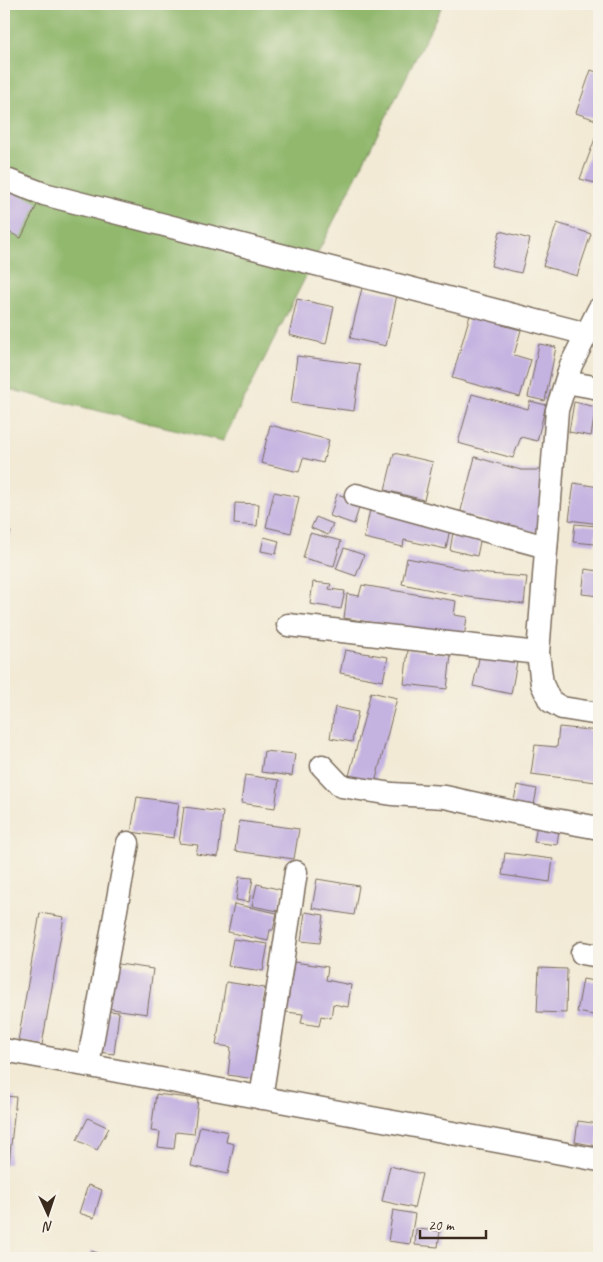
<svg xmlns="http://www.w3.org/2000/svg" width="603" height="1262" font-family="Caveat,sans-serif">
  <rect width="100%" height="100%" fill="#f7f3e8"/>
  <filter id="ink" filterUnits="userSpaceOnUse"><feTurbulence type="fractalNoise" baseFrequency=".02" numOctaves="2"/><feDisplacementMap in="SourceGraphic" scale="10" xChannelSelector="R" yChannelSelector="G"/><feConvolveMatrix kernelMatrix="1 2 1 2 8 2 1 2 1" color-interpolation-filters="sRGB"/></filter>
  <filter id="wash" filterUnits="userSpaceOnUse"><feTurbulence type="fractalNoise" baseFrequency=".0096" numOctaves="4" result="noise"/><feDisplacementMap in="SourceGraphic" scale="20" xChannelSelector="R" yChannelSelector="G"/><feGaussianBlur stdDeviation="1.12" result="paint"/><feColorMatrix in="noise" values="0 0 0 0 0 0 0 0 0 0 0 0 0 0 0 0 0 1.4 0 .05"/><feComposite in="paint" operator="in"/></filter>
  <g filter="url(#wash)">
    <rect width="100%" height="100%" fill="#f2ead5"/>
    <path fill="#91b86d" stroke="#667146" d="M 4,4 L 443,4 L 223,441 L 4,388 Z"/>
    <g id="blocks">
      <g fill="#c4b3e1">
        <path d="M 591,70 L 599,73 L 599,121 L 576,113 Z"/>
        <path d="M 596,136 L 599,136 L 599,184 L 580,179 Z"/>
        <path d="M 4,187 L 38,203 L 21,238 L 4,230 Z"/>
        <path d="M 557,223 L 591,234 L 577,276 L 543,266 Z"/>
        <path d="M 500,231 L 530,239 L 521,273 L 491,266 Z"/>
        <path d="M 362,288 L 397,295 L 386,346 L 350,338 Z"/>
        <path d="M 297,299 L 334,307 L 326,344 L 289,335 Z"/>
        <path d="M 472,308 L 504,317 L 502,325 L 521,330 L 514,355 L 531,360 L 520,397 L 452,378 Z"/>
        <path d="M 539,344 L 556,347 L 545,401 L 528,397 Z"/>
        <path d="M 297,356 L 360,364 L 354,411 L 291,403 Z"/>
        <path d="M 472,394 L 528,409 L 530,401 L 546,405 L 537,441 L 521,437 L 513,458 L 458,443 Z"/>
        <path d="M 574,402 L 596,407 L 591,436 L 569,432 Z"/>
        <path d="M 270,425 L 329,440 L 323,463 L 303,458 L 299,472 L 261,463 Z"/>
        <path d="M 394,453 L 433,462 L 424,500 L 385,490 Z"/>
        <path d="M 475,457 L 521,470 L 543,470 L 540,533 L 506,526 L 460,514 Z"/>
        <path d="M 574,483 L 599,487 L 599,524 L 569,520 Z"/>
        <path d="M 274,492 L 299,497 L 291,533 L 266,527 Z"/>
        <path d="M 337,494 L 361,502 L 354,524 L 330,516 Z"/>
        <path d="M 235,503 L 259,504 L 257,526 L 234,524 Z"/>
        <path d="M 371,505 L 450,528 L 446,549 L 404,540 L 403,547 L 364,538 Z"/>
        <path d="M 316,517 L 333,524 L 328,535 L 311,528 Z"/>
        <path d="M 575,524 L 597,526 L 595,544 L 573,542 Z"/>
        <path d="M 454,527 L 482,532 L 477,556 L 450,550 Z"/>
        <path d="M 4,528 L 11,532 L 4,547 Z"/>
        <path d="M 310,533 L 341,541 L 334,566 L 303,558 Z"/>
        <path d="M 264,537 L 279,541 L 276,554 L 261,551 Z"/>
        <path d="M 344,548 L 364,555 L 356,576 L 336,569 Z"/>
        <path d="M 407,558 L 488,574 L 527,577 L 524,604 L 461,596 L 402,584 Z"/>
        <path d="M 585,569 L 599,571 L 599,596 L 582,594 Z"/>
        <path d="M 313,582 L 331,584 L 329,589 L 345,591 L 341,609 L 310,604 Z"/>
        <path d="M 362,585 L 456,601 L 454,615 L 467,617 L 464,638 L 344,618 L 347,594 L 359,596 Z"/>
        <path d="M 345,650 L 388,657 L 383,681 L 340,673 Z"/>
        <path d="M 408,650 L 451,655 L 447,689 L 404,684 Z"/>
        <path d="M 480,654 L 517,662 L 511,694 L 473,686 Z"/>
        <path d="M 371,692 L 397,698 L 375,783 L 349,776 Z"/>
        <path d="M 335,707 L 358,712 L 352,742 L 330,738 Z"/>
        <path d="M 559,727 L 599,731 L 599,757 L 596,782 L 531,774 L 535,745 L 557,747 Z"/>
        <path d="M 264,751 L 295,754 L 292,776 L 261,772 Z"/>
        <path d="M 245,775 L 279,780 L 275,808 L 241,803 Z"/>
        <path d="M 517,785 L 537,789 L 533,810 L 513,806 Z"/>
        <path d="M 137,797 L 179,803 L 174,838 L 131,832 Z"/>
        <path d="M 184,807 L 223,812 L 218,857 L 196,854 L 198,845 L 179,843 Z"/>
        <path d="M 538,818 L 560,821 L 557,845 L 534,842 Z"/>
        <path d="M 239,821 L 299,829 L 294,859 L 235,851 Z"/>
        <path d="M 505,853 L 553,859 L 550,882 L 502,875 Z"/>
        <path d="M 239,877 L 253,878 L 249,902 L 236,900 Z"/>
        <path d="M 317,879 L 359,886 L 354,915 L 312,908 Z"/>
        <path d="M 257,884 L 282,890 L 278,911 L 252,906 Z"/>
        <path d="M 234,904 L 277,913 L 273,930 L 270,930 L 268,941 L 228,932 Z"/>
        <path d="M 305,912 L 324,915 L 320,943 L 301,941 Z"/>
        <path d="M 40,913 L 64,917 L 42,1045 L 18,1041 Z"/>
        <path d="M 233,939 L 268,944 L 263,971 L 228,966 Z"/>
        <path d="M 294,962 L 328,967 L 326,980 L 351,985 L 348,1007 L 333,1004 L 331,1018 L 321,1016 L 319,1026 L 301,1023 L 303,1014 L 286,1012 Z"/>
        <path d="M 112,963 L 153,969 L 147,1014 L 106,1008 Z"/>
        <path d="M 539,968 L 567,969 L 566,1013 L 537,1012 Z"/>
        <path d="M 583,979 L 599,982 L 599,1016 L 577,1012 Z"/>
        <path d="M 226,982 L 265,988 L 262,1004 L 273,1005 L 262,1080 L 228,1075 L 231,1047 L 216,1045 Z"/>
        <path d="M 103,1011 L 119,1012 L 114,1054 L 98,1052 Z"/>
        <path d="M 156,1094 L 198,1099 L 194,1134 L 176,1132 L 174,1149 L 158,1147 L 160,1132 L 151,1131 Z"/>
        <path d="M 4,1096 L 16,1097 L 9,1164 L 4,1164 Z"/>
        <path d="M 88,1118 L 109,1128 L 97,1150 L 77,1140 Z"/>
        <path d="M 578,1121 L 599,1124 L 597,1146 L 575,1142 Z"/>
        <path d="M 200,1126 L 228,1132 L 226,1142 L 234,1144 L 228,1174 L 191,1166 Z"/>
        <path d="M 390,1166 L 422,1174 L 414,1208 L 382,1201 Z"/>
        <path d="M 88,1185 L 102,1190 L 94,1218 L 79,1213 Z"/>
        <path d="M 393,1210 L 415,1214 L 410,1244 L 388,1241 Z"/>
        <path d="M 416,1229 L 440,1231 L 438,1247 L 415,1245 Z"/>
        <path d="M 91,1251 L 114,1258 L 89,1258 Z"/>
      </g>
    </g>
  </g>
  <g filter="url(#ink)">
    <use href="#blocks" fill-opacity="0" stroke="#7b6d5e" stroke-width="1"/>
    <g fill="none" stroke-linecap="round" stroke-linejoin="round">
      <g stroke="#7b6d5e" stroke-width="25">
        <g id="minor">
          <path d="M 4,179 L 44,194 L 587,334"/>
          <path d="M 599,309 L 571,365 L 557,410 L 538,653 L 542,684 L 550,701 L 562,708 L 599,714"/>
          <path d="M 566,382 L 599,388"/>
          <path d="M 356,495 L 546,547"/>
          <path d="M 288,625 L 538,653"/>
          <path d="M 322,766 L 341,786 L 392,794 L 445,797 L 513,812 L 599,828"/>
          <path d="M 582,953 L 599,956"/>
          <path d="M 4,1050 L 599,1160"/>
          <path d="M 88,1065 L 128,843"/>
          <path d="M 261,1098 L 296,872"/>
        </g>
      </g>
      <use href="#minor" stroke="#fff" stroke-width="22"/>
    </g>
  </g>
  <rect width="603" height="1262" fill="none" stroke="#f7f3e8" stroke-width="20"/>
  <g transform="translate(48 1214) rotate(177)" stroke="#f7f3e8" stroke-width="4" paint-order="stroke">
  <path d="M0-4L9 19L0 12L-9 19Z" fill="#3b2a1e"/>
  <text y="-8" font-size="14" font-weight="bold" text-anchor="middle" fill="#3b2a1e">N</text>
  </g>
  <path d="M420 1230v8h66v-8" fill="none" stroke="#3b2a1e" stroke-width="2.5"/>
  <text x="428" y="1230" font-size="15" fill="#3b2a1e" stroke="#f7f3e8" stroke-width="4" paint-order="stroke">20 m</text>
</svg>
